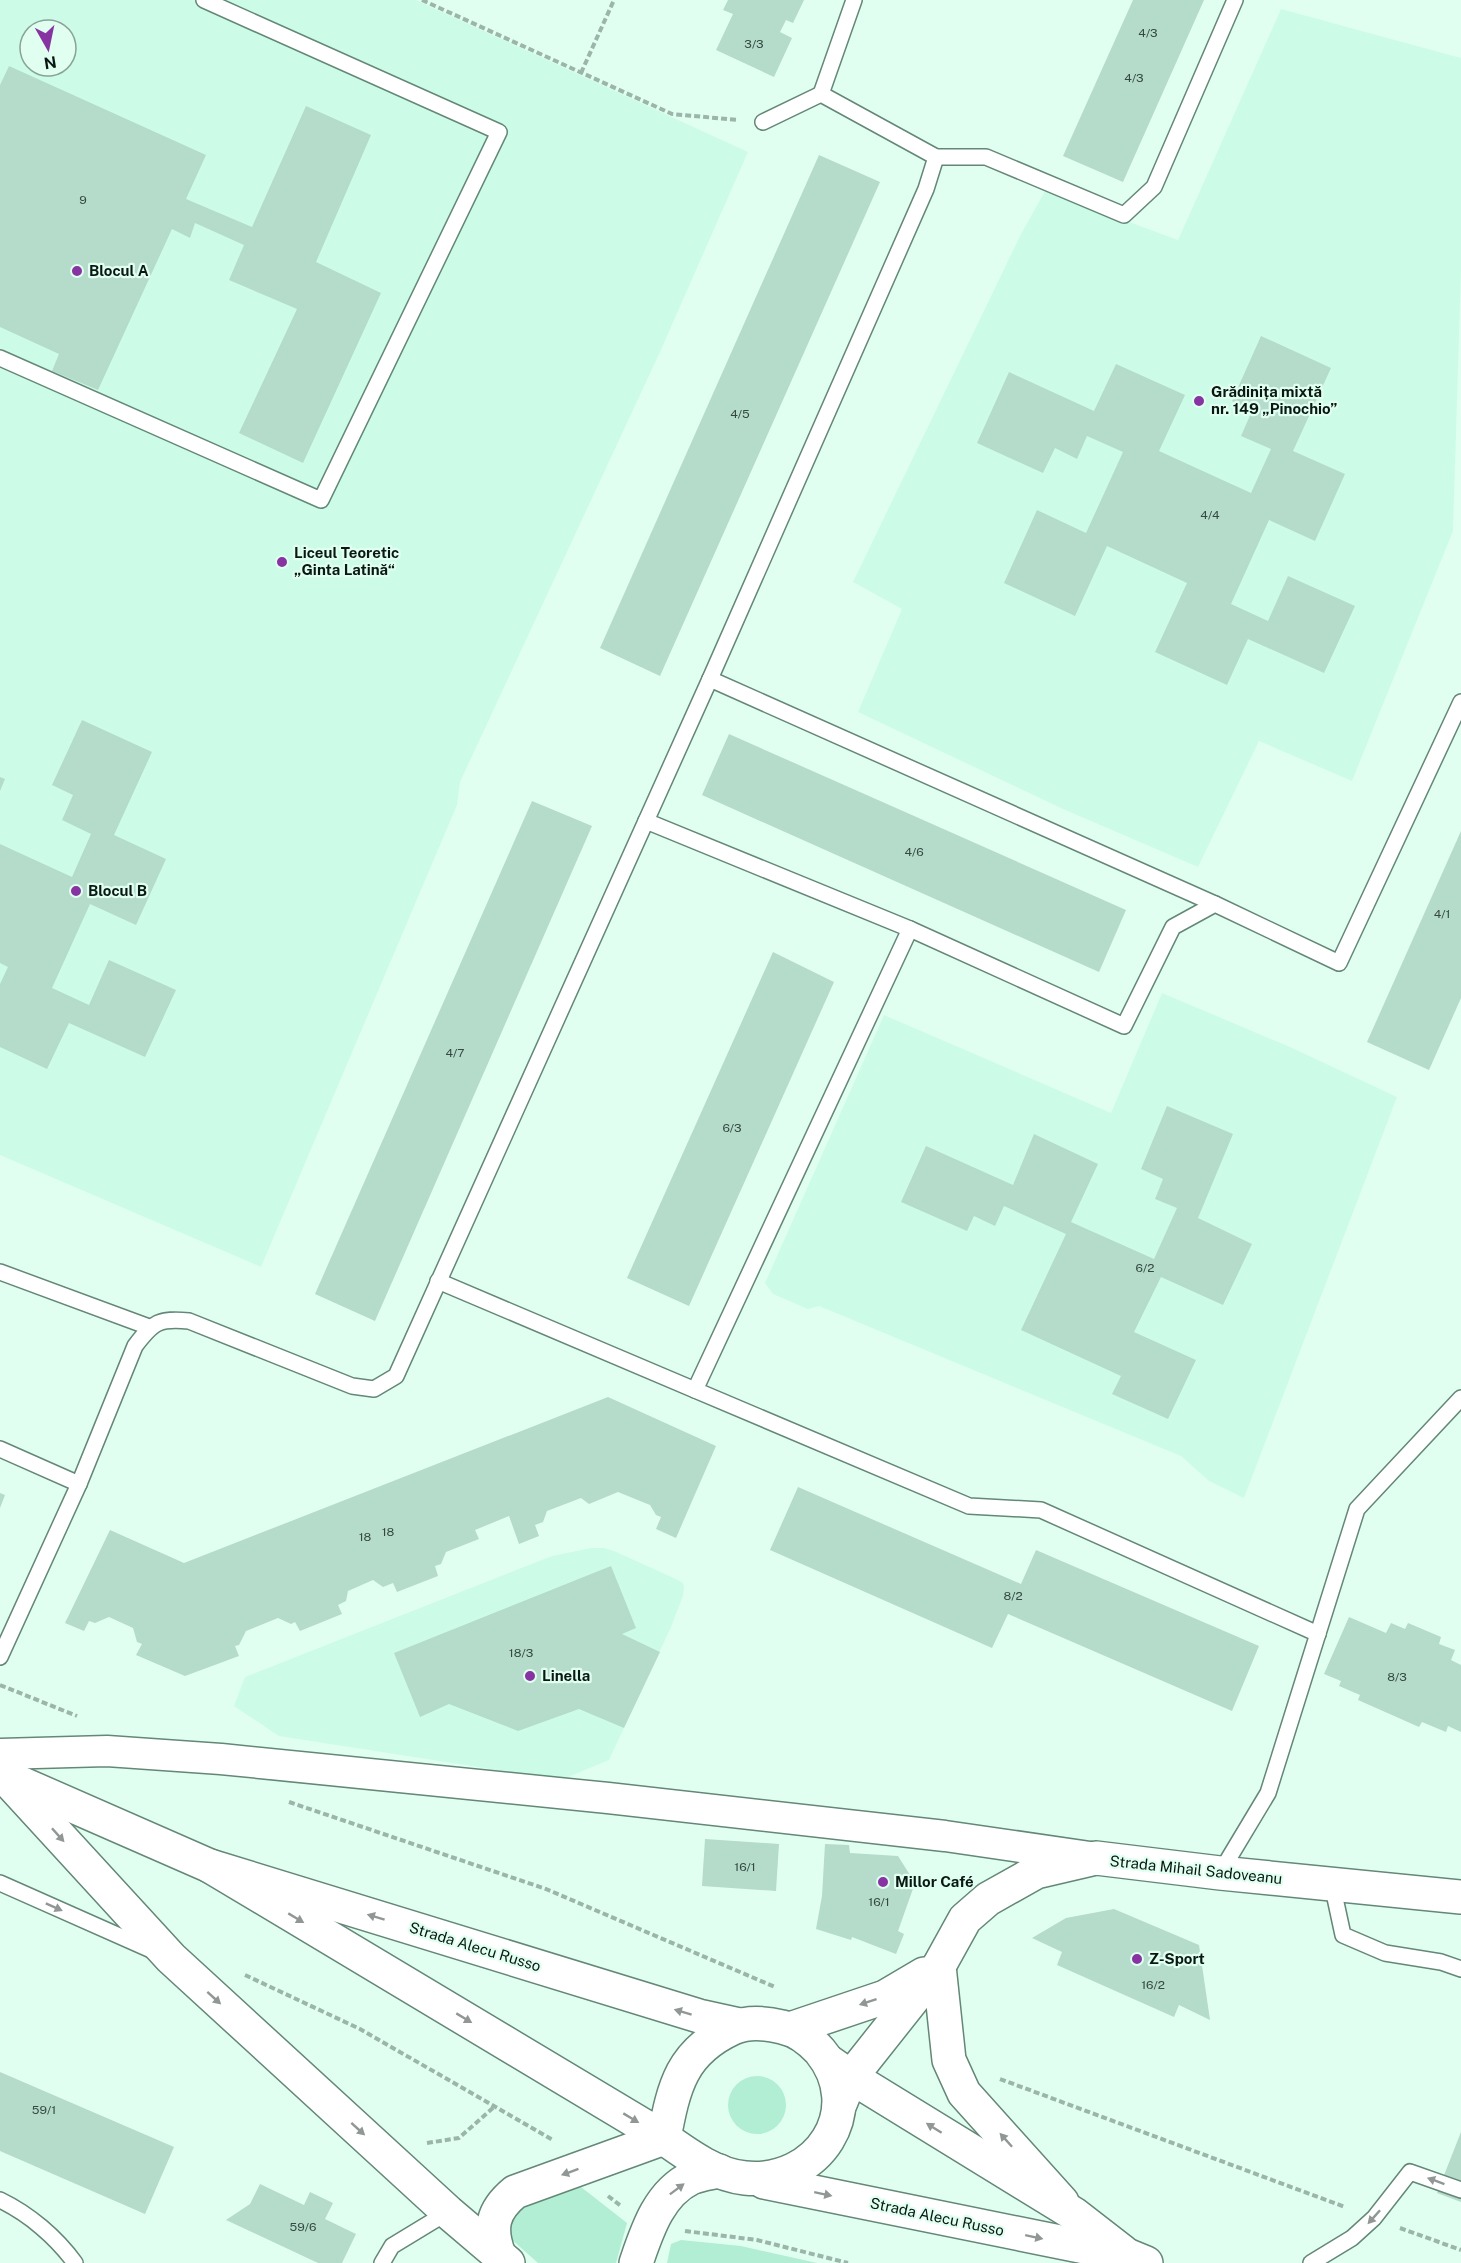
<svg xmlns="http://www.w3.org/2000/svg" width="1461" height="2263" font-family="'Public Sans',sans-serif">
  <rect width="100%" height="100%" fill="#e0fff1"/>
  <g fill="#ccfce7" fill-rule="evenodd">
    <path d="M 0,0 L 416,0 L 748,152 L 660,352 L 460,782 L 457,805 L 261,1267 L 0,1155 ZM 30,30 L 66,30 L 66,66 L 30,66 Z"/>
    <path d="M 1281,9 L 1461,58 L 1461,271 L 1453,531 L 1352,781 L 1259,741 L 1198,867 L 1063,809 L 858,712 L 902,609 L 853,582 L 1021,234 L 1045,191 L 1178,240 Z"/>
    <path d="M 1162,993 L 1290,1047 L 1397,1097 L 1244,1498 L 1209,1481 L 1181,1456 L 819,1306 L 808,1309 L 773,1294 L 765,1283 L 884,1015 L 1111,1113 Z"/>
    <path d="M 591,1548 L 604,1548 L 614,1551 L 676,1579 L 683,1583 L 684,1587 L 683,1596 L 671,1627 L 609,1760 L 561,1780 L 279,1736 L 234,1706 L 245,1677 L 552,1556 Z"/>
  </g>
  <g fill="#b1eed4">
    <circle cx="757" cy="2105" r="29"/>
    <path d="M 581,2187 L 627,2223 L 616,2263 L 538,2263 L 511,2239 L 507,2226 L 519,2206 Z"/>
    <path d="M 681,2240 L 741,2246 L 817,2263 L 667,2263 L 671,2244 Z"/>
  </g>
  <g fill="#b5dbcb">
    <path d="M 728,0 L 804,0 L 793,23 L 786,20 L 780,32 L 792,38 L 774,77 L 716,50 L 733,14 L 723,10 Z"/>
    <path d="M 1133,0 L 1204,0 L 1123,182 L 1063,156 Z"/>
    <path d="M 9,66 L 206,155 L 186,199 L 252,227 L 306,106 L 371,135 L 316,262 L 381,293 L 303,463 L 239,433 L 297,309 L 229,280 L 244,245 L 195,223 L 190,238 L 172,229 L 98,390 L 52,371 L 59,354 L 0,327 L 0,85 Z"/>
    <path d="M 819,155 L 880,182 L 660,676 L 600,648 Z"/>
    <path d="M 1261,336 L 1331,368 L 1293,451 L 1345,474 L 1315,541 L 1269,520 L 1231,604 L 1268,621 L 1288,576 L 1355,606 L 1324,673 L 1248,639 L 1227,685 L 1155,652 L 1187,583 L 1107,546 L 1075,616 L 1004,583 L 1037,510 L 1086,533 L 1123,452 L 1087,436 L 1077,459 L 1055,448 L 1043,473 L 977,443 L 1009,372 L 1094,411 L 1116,364 L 1185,395 L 1159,451 L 1251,493 L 1271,449 L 1241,436 L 1252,411 L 1232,401 Z"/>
    <path d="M 82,720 L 152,752 L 114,835 L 166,859 L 136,925 L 90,904 L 52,988 L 89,1005 L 109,960 L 176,990 L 145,1057 L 69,1023 L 47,1069 L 0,1047 L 0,984 L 8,967 L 0,963 L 0,844 L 72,877 L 91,834 L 62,820 L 73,795 L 52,785 Z"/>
    <path d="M 729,734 L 1126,910 L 1099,972 L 702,795 Z"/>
    <path d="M 0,777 L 5,779 L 0,791 Z"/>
    <path d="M 532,801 L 592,826 L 375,1321 L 315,1294 Z"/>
    <path d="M 1461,831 L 1461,998 L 1429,1070 L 1367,1042 Z"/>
    <path d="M 773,952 L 834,982 L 689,1306 L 627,1278 Z"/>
    <path d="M 1167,1106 L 1233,1134 L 1198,1218 L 1252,1244 L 1223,1305 L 1161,1277 L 1134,1332 L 1196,1360 L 1168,1419 L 1112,1394 L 1121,1376 L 1021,1330 L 1066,1234 L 1004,1206 L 995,1226 L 974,1216 L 967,1231 L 901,1202 L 926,1146 L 1013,1185 L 1034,1134 L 1098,1164 L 1071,1222 L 1154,1259 L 1177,1208 L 1155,1199 L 1163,1179 L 1141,1169 Z"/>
    <path d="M 608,1397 L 716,1446 L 676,1538 L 656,1529 L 661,1517 L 656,1515 L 650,1505 L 618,1492 L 589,1504 L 581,1498 L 547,1511 L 543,1522 L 535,1525 L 539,1536 L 519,1544 L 509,1516 L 475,1530 L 479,1539 L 446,1552 L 441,1564 L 435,1566 L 438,1576 L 397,1592 L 393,1583 L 383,1587 L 373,1580 L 348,1591 L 346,1601 L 338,1605 L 342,1614 L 300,1631 L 295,1622 L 291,1624 L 278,1618 L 246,1631 L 239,1645 L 235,1646 L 239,1656 L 185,1676 L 136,1655 L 142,1644 L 137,1642 L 133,1628 L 109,1617 L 95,1623 L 89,1621 L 84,1631 L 65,1623 L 110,1530 L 184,1563 Z"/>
    <path d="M 798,1487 L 1021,1584 L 1036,1550 L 1259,1646 L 1232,1711 L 1008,1614 L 992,1648 L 770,1550 Z"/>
    <path d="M 0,1493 L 5,1495 L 0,1508 Z"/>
    <path d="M 611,1566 L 636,1628 L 622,1634 L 660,1652 L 624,1728 L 579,1709 L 518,1731 L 449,1704 L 420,1717 L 394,1653 Z"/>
    <path d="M 1349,1617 L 1386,1633 L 1391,1623 L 1405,1629 L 1408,1623 L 1441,1637 L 1439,1644 L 1455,1650 L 1451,1660 L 1461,1665 L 1461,1732 L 1448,1726 L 1446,1732 L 1422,1722 L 1419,1727 L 1358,1700 L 1360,1695 L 1339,1686 L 1341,1681 L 1324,1674 Z"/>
    <path d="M 705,1839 L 779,1844 L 776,1891 L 702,1886 Z"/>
    <path d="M 825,1844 L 849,1845 L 850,1853 L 898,1856 L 915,1883 L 898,1931 L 904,1934 L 896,1954 L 852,1937 L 851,1940 L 816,1929 L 822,1896 Z"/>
    <path d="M 1114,1909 L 1199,1945 L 1210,2020 L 1179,2005 L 1174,2017 L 1057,1965 L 1062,1952 L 1032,1938 L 1066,1918 Z"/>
    <path d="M 0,2072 L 174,2147 L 145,2214 L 0,2151 Z"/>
    <path d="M 1461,2132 L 1461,2202 L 1437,2193 Z"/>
    <path d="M 260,2184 L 304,2205 L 310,2192 L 333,2203 L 325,2219 L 356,2234 L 342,2263 L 318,2263 L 226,2220 L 250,2204 Z"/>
  </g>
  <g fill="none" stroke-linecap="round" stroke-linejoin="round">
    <g stroke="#648778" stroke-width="18">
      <g id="lane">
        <path d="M 821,94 L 854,0"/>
        <path d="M 763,122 L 821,94 L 936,157 L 986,157 L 1124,215 L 1154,187 L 1235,0"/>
        <path d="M 0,358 L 321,500 L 499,132 L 204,0"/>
        <path d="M 710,679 L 1215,904"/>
        <path d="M 646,821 L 910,929"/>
        <path d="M 0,1272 L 149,1327"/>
        <path d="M 438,1281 L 695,1390 L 910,929 L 1124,1026 L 1173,927 L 1215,904 L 1339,963 L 1461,702"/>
        <path d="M 695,1390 L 969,1506 L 1041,1510 L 1318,1634"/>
        <path d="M 0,1449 L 79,1484"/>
        <path d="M 0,1657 L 79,1484 L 135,1346 C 153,1322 159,1318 189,1321 L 352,1386 L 374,1389 L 396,1376 L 710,679 L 926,189 L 936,157"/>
        <path d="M 1220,1873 L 1268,1793 L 1357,1509 L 1461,1398"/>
        <path d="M 0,1883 L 151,1950"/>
        <path d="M 1332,1884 L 1343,1935 L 1385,1953 L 1441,1962 L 1461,1969"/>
        <path d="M 0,2200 C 29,2214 56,2237 75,2263"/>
        <path d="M 382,2263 L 392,2246 L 448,2212"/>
        <path d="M 1311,2263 L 1352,2238 L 1374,2218 L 1410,2172 L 1461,2190"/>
      </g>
    </g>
    <g stroke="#648778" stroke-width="33">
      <path id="street" d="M 0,1754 L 107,1751 L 221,1759 L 608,1798 L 945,1836 L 1090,1857"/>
    </g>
    <g stroke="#648778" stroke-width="36">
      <g id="secondary">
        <path d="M 4,1776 L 171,1958 L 448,2212 L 508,2263"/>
        <path d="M 939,1966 L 949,2060 L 964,2093 L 1062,2202"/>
        <path d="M 790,2029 L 885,1997 L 924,1974"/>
        <path d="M 840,2104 L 851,2077 L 939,1966 L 965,1919 L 988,1899 L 1036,1872 L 1096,1858 L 1220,1873 L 1461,1897"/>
        <path d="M 499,2255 C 489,2228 492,2211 515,2192 L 664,2138"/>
        <path d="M 636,2263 C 647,2231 659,2193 691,2178 C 700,2174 710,2173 719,2171"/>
      </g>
    </g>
    <g stroke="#648778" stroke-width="36">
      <g id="primary">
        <path d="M 0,1774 L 210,1866 L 699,2016 L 740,2025"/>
        <path d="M 210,1866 L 664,2138 C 688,2155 715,2175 745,2178 C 818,2185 868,2110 820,2051 C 810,2040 797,2030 782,2027 C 766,2023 749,2021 733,2028 C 681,2052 674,2086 664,2138"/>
        <path d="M 828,2061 L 851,2077 L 1074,2214 L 1123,2252"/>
        <path d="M 764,2182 L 1129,2256 L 1146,2263"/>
      </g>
    </g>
    <g stroke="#9bb5aa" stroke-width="4" stroke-dasharray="6 3" stroke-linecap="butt">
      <path d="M 422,0 L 672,114 L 738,120"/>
      <path d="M 581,73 L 614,0"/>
      <path d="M 0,1685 L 77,1716"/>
      <path d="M 289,1802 L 546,1889 L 775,1987"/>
      <path d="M 245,1975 L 360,2029 L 553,2140"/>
      <path d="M 1000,2079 L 1345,2207"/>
      <path d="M 427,2143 L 459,2138 L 495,2106"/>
      <path d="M 608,2196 L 621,2206"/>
      <path d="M 1400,2228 L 1461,2250"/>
      <path d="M 685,2231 L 757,2240 L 848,2263"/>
    </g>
    <use href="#lane" stroke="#fff" stroke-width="15"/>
    <use href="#street" stroke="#fff" stroke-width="30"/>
    <use href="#secondary" stroke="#fff" stroke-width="33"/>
    <use href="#primary" stroke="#fff" stroke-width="33"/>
  </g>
  <defs><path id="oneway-solid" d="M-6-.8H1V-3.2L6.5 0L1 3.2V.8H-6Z" transform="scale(1.5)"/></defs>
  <g fill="#909794">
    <use href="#oneway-solid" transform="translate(58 1835) rotate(48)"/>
    <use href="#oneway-solid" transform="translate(54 1907) rotate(24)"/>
    <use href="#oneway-solid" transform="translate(376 1917) rotate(-163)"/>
    <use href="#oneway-solid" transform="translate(296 1918) rotate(31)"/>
    <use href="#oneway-solid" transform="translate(214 1998) rotate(42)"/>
    <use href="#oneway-solid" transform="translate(868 2002) rotate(162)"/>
    <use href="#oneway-solid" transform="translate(683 2012) rotate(-163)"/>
    <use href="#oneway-solid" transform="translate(464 2018) rotate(31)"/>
    <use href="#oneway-solid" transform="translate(631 2118) rotate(31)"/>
    <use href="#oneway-solid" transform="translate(934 2128) rotate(-148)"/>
    <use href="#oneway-solid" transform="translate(358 2129) rotate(42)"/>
    <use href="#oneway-solid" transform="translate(1006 2140) rotate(-132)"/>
    <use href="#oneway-solid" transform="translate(570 2172) rotate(160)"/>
    <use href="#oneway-solid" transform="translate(1436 2181) rotate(-160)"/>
    <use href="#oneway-solid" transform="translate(677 2189) rotate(-37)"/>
    <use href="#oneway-solid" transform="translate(823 2194) rotate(12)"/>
    <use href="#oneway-solid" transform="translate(1374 2217) rotate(132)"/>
    <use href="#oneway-solid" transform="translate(1034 2237) rotate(12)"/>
  </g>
  <g fill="#8733a1" stroke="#e0fff1" stroke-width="2">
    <circle cx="77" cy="271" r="6"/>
    <circle cx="1199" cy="401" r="6"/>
    <circle cx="282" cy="562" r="6"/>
    <circle cx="76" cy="891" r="6"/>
    <circle cx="530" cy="1676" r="6"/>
    <circle cx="883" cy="1882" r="6"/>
    <circle cx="1137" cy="1959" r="6"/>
  </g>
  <g text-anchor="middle" stroke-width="4.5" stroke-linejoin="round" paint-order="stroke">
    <g font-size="12" fill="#344940">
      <text x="1148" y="37">4/3</text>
      <text x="754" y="48">3/3</text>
      <text x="1134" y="82">4/3</text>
      <text x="83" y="204">9</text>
      <text x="740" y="418">4/5</text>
      <text x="1210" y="519">4/4</text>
      <text x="914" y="856">4/6</text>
      <text x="1442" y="918">4/1</text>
      <text x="455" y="1057">4/7</text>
      <text x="732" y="1132">6/3</text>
      <text x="1145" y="1272">6/2</text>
      <text x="388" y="1536">18</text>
      <text x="365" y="1541">18</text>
      <text x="1013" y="1600">8/2</text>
      <text x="521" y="1657">18/3</text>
      <text x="1397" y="1681">8/3</text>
      <text x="745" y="1871">16/1</text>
      <text x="879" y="1906">16/1</text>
      <text x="1153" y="1989">16/2</text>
      <text x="44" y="2114">59/1</text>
      <text x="303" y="2231">59/6</text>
    </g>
    <g font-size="15" font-weight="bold" fill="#091812" stroke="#e0fff1" text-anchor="start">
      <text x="89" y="276">Blocul A</text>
      <text x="1211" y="397">Grădinița mixtă<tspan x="1211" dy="17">nr. 149 „Pinochio”</tspan></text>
      <text x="294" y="558">Liceul Teoretic<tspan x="294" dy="17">„Ginta Latină“</tspan></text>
      <text x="88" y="896">Blocul B</text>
      <text x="542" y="1681">Linella</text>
      <text x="895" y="1887">Millor Café</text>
      <text x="1149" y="1964">Z-Sport</text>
    </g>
    <g font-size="15" fill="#091812" stroke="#e0fff1">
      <text transform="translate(1196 1870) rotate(6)" y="5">Strada Mihail Sadoveanu</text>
      <text transform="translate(475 1947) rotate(17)" y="5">Strada Alecu Russo</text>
      <text transform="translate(937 2217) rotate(12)" y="5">Strada Alecu Russo</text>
    </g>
  </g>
  <g transform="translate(48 48) rotate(171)"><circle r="28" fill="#e0fff1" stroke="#8aa398" stroke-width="1.5"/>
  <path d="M0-4.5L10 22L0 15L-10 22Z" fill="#8733a1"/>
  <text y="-9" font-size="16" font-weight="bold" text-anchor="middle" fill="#091812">N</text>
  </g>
</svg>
